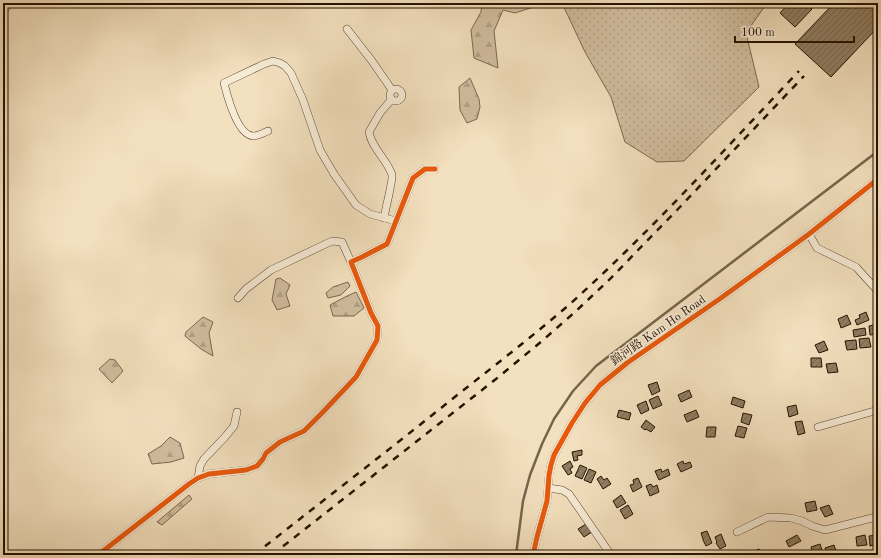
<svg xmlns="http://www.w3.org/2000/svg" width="881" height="558" font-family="'Old Standard TT','Noto Serif TC',serif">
  <defs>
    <pattern id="grass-dots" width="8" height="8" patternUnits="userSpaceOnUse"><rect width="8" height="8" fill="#d0bd9e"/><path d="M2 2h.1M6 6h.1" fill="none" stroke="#b2a286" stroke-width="1.8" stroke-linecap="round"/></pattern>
    <pattern id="forest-firs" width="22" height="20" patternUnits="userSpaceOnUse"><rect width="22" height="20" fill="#d0bd9e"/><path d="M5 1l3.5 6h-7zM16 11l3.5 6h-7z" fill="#b2a286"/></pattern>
    <pattern id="building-hatch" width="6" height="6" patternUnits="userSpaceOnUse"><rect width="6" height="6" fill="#917e63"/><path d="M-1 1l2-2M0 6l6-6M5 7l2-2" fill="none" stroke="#76664f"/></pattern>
  </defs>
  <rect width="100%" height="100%" fill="#f3e0be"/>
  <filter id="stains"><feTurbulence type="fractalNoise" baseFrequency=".005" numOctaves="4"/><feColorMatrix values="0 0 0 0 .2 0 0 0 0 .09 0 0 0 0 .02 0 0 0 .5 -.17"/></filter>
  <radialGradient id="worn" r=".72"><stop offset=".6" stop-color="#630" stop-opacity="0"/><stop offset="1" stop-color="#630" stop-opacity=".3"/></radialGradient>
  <path fill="url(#grass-dots)" stroke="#7b684f" d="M 562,3 L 767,3 L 746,33 L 759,87 L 684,161 L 657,162 L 625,142 L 611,97 L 585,52 Z"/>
  <g fill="url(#forest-firs)" stroke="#7b684f">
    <path d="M 482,3 L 546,3 L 515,13 L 503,10 L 494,31 L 498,68 L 474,58 L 471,30 L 481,12 Z"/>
    <path d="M 470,78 L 479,99 L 480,107 L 477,119 L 467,123 L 460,110 L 459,87 Z"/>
    <path d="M 280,278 L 290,285 L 286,294 L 290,306 L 277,310 L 272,300 L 276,279 Z"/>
    <path d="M 348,282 L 350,286 L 341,295 L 328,298 L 326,293 L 333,287 Z"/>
    <path d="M 356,292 L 364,308 L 354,316 L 333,316 L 330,305 L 345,297 Z"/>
    <path d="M 203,317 L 213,322 L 209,333 L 213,356 L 201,349 L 185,336 L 186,332 Z"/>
    <path d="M 110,359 L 115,360 L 123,371 L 112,383 L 99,369 Z"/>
    <path d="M 170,437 L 180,443 L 184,458 L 171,462 L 152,464 L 148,454 L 161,446 Z"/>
    <path d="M 189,495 L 192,499 L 162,525 L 157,522 Z"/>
  </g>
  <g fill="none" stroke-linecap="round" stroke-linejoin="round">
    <path stroke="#77644b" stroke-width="2.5" d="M 516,555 L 523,501 L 530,475 L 542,444 L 554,419 L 573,391 L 596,366 L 878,151"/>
  </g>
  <g fill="url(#building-hatch)" stroke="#261300">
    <path d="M 789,3 L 805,3 L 812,9 L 795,27 L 780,13 Z"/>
    <path d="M 834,3 L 878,3 L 878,27 L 831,77 L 795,44 Z"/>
    <path d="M 866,312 L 869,320 L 857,325 L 855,320 L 860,318 L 859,315 Z"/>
    <path d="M 847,315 L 851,324 L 841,328 L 838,319 Z"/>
    <path d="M 878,324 L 878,334 L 870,335 L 869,326 Z"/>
    <path d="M 865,328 L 866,335 L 854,337 L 853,330 Z"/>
    <path d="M 869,338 L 871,347 L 860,348 L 859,339 Z"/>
    <path d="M 856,340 L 857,349 L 847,350 L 845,341 Z"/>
    <path d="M 824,341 L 828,350 L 819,353 L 815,345 Z"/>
    <path d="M 811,358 L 821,358 L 822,367 L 811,367 Z"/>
    <path d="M 836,363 L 838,372 L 828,373 L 826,364 Z"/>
    <path d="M 657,382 L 660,391 L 652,395 L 648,385 Z"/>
    <path d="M 689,390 L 692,397 L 681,402 L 678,395 Z"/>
    <path d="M 658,396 L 662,405 L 653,409 L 649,400 Z"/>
    <path d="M 733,397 L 745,401 L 743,408 L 731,404 Z"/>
    <path d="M 646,401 L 649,410 L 641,414 L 637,405 Z"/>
    <path d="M 796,405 L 798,414 L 789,417 L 787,407 Z"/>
    <path d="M 619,410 L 631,413 L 629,420 L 617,417 Z"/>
    <path d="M 696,410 L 699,417 L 687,422 L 684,415 Z"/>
    <path d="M 743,413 L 752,415 L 749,425 L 741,422 Z"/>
    <path d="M 646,420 L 655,427 L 651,432 L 646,429 L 645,430 L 641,427 Z"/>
    <path d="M 802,421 L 805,433 L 798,435 L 795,422 Z"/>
    <path d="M 738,426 L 747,428 L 744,438 L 735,436 Z"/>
    <path d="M 707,427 L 716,427 L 715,437 L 706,437 Z"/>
    <path d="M 582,450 L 582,455 L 577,456 L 578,460 L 574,461 L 572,452 Z"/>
    <path d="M 570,461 L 573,467 L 570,469 L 572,473 L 568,475 L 562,466 Z"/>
    <path d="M 683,461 L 684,464 L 690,462 L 692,467 L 681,472 L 677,464 Z"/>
    <path d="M 580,465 L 587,468 L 582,479 L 575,476 Z"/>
    <path d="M 589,469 L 596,472 L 591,483 L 584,480 Z"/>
    <path d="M 661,469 L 662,472 L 668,469 L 670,475 L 659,480 L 655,471 Z"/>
    <path d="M 601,476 L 604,480 L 607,478 L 611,484 L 603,489 L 597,479 Z"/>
    <path d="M 638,478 L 642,487 L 633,492 L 630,485 L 634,484 L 633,480 Z"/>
    <path d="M 651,484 L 653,487 L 657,485 L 659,492 L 650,496 L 646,486 Z"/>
    <path d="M 621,495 L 626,503 L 617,508 L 613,501 Z"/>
    <path d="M 815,501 L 817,510 L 807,512 L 805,503 Z"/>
    <path d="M 628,505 L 633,514 L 625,519 L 620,510 Z"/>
    <path d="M 829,505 L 833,514 L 825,517 L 820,508 Z"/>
    <path d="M 586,524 L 592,532 L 584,537 L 578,529 Z"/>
    <path d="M 707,531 L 712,543 L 706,546 L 703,540 L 703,539 L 701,533 Z"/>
    <path d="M 721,534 L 726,546 L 720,549 L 716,543 L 717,542 L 715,537 Z"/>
    <path d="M 797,535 L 801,541 L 789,547 L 786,541 Z"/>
    <path d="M 865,535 L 867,545 L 857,546 L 856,537 Z"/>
    <path d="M 878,535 L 878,544 L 870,546 L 869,536 Z"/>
    <path d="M 820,544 L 823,553 L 813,555 L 811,547 Z"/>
    <path d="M 834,545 L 837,554 L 827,555 L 825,548 Z"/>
    <path d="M 759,549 L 762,555 L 748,555 L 748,554 Z"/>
  </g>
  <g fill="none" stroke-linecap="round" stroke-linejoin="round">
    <g stroke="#594630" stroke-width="8">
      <g id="street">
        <path d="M 3,12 L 10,3"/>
        <path d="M 347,29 L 372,61 L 392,90"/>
        <circle cx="396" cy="95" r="6"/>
        <path d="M 268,131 C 263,133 258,136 253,136 C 237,135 227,95 224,83 L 264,64 L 273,61 L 280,63 L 285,66 L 291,73 L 303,100 L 320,150 L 334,174 L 356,205 L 370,214 L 396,221"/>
        <path d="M 384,218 C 385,211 393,180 392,175 C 387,159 372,149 369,132 L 380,113 L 391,100"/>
        <path d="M 809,234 L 817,248 L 856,267 L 876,289 L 878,292"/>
        <path d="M 238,298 L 246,289 L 271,270 L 332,241 L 342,242 L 351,262"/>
        <path d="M 818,427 L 878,410"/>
        <path d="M 198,478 L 200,466 L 204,459 L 225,437 L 234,426 L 237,412"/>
        <path d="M 548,488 L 562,490 L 569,494 L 611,555"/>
        <path d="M 737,532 L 768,517 L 791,518 L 802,521 L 812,526 L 825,530 L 876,517 L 878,514"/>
        <path d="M 98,555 L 189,484 L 198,478 L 209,474 L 246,470 L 257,466 L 263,459 L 266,453 L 280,442 L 304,431 L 322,413 L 356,377 L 377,340 L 378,326 L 371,313 L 351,262 L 362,257 L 387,244 L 413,178 L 425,169 L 435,169"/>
        <path d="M 533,555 L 537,537 L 547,501 L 549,475 L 551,465 L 554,455 L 572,423 L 585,403 L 600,385 L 627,363 L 721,298 L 809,234 L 878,179"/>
      </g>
    </g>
    <use href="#street" stroke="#f7ebd5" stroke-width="7"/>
    <g stroke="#261300" stroke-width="2.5" stroke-dasharray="7 7" stroke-linecap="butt">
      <path d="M 254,555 C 321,502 389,450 456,396 C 494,366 533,336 570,304 C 651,231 724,150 799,71"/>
      <path d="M 272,555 L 496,379 L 542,341 L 575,312 L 609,280 L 679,208 L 804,76"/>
    </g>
    <g stroke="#f7ebd5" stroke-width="8">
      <g id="cycleway">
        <path d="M 98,555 L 189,484 L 198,478 L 209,474 L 246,470 L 257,466 L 263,459 L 266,453 L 280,442 L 304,431 L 322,413 L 356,377 L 377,340 L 378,326 L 371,313 L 351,262 L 362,257 L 387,244 L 413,178 L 425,169 L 435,169"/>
        <path d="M 533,555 L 537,537 L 547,501 L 549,475 L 551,465 L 554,455 L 572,423 L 585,403 L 600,385 L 627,363 L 721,298 L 809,234 L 878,179"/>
      </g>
    </g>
    <use href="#cycleway" stroke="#e8590c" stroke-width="5"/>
  </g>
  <g text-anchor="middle" stroke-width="3" stroke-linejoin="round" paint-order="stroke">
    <g font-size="12" fill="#261300" stroke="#f7ebd5">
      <text transform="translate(658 330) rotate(-35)" y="4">錦河路 Kam Ho Road</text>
    </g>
  </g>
  <rect width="881" height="558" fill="none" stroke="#f3e0be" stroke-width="16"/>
  <rect x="4" y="4" width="873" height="550" fill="none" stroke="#261300" stroke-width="2"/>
  <rect x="8" y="8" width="865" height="542" fill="none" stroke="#261300"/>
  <path d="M735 36v6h119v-6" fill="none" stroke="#261300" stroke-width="2"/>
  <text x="741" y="36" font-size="12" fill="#261300" stroke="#f7ebd5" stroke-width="3" paint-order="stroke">100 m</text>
  <rect width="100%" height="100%" filter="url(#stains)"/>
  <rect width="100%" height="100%" fill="url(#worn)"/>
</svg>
